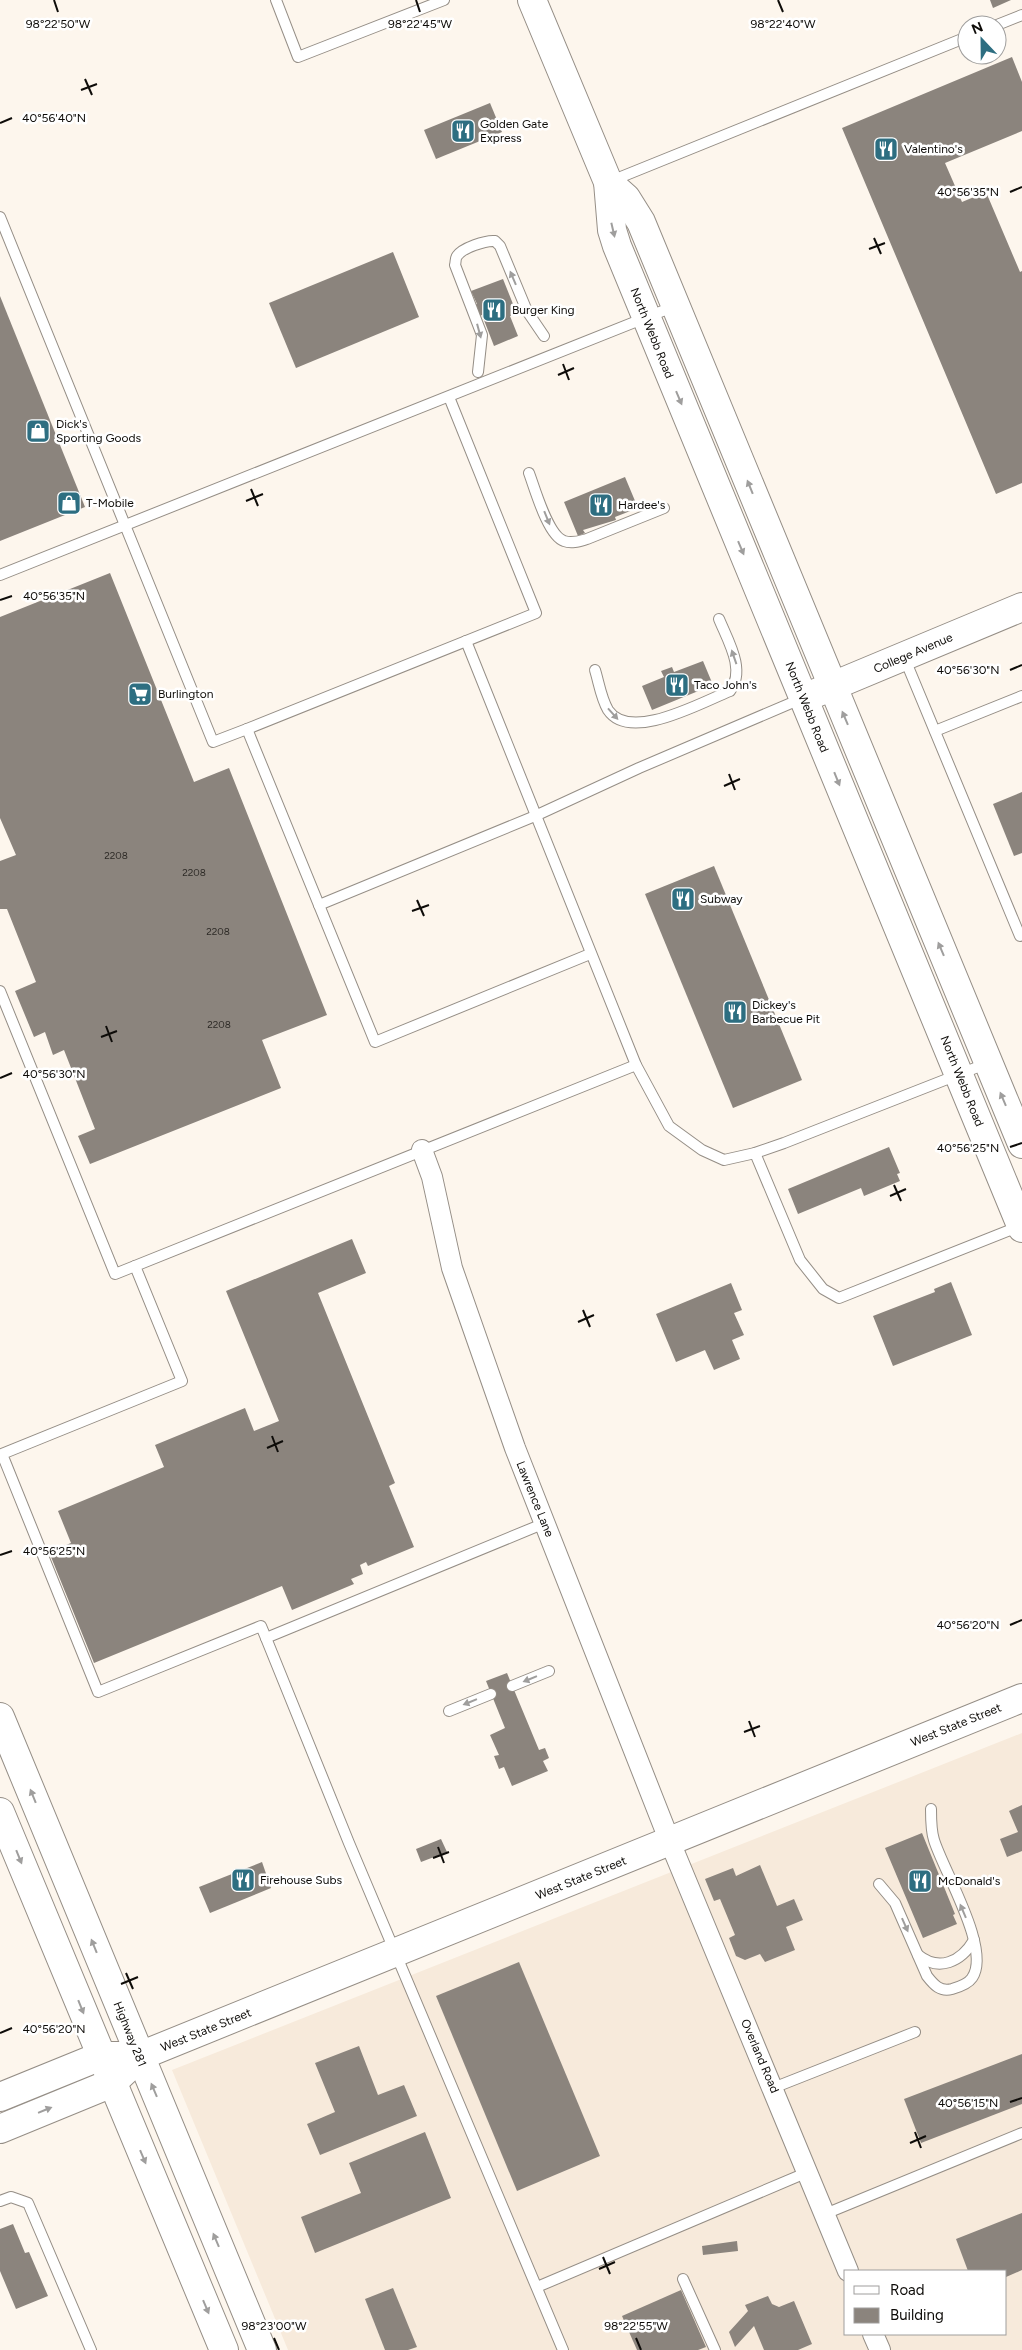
<svg xmlns="http://www.w3.org/2000/svg" width="1022" height="2350" font-family="Figtree,sans-serif">
  <rect width="100%" height="100%" fill="#fdf6ed"/>
  <path fill="#f7eadb" fill-rule="evenodd" d="M 1022,1733 L 1022,2350 L 288,2350 L 172,2070 ZM 846,2271 L 1006,2271 L 1006,2334 L 846,2334 Z"/>
  <g fill="#8b847d">
    <path d="M 990,0 L 1011,0 L 993,8 Z"/>
    <path d="M 1012,57 L 1022,82 L 1022,131 L 945,163 L 962,202 L 986,192 L 1020,272 L 1022,271 L 1022,483 L 996,494 L 842,128 Z"/>
    <path d="M 490,103 L 502,132 L 436,159 L 424,130 Z"/>
    <path d="M 393,252 L 419,317 L 296,368 L 269,303 Z"/>
    <path d="M 503,279 L 517,314 L 510,316 L 518,336 L 494,346 L 482,315 L 475,318 L 470,306 L 477,304 L 471,291 Z"/>
    <path d="M 0,296 L 85,507 L 0,541 Z"/>
    <path d="M 625,477 L 638,508 L 615,517 L 616,520 L 583,530 L 585,533 L 578,536 L 564,502 Z"/>
    <path d="M 110,573 L 194,782 L 229,768 L 327,1015 L 262,1040 L 281,1088 L 90,1164 L 78,1136 L 95,1129 L 64,1050 L 53,1055 L 45,1032 L 34,1037 L 15,991 L 36,982 L 7,909 L 0,909 L 0,861 L 16,855 L 0,818 L 0,617 Z"/>
    <path d="M 703,661 L 713,685 L 652,710 L 642,686 L 664,677 L 661,671 L 672,667 L 674,672 Z"/>
    <path d="M 1022,792 L 1022,853 L 1014,856 L 993,804 Z"/>
    <path d="M 714,866 L 802,1080 L 733,1108 L 645,894 Z"/>
    <path d="M 889,1147 L 900,1173 L 897,1174 L 900,1181 L 864,1196 L 861,1188 L 798,1214 L 788,1189 Z"/>
    <path d="M 352,1239 L 366,1273 L 318,1293 L 395,1483 L 389,1486 L 414,1547 L 368,1566 L 366,1562 L 360,1565 L 363,1574 L 351,1579 L 354,1584 L 292,1610 L 282,1586 L 94,1663 L 49,1552 L 71,1543 L 58,1511 L 164,1467 L 155,1445 L 245,1408 L 254,1431 L 279,1421 L 226,1291 Z"/>
    <path d="M 951,1282 L 972,1335 L 893,1366 L 873,1316 L 935,1292 L 934,1289 Z"/>
    <path d="M 731,1283 L 742,1310 L 734,1313 L 744,1335 L 732,1340 L 740,1359 L 714,1370 L 705,1350 L 676,1362 L 656,1314 Z"/>
    <path d="M 507,1673 L 539,1750 L 545,1748 L 549,1758 L 543,1761 L 548,1771 L 512,1786 L 504,1767 L 499,1769 L 494,1756 L 499,1755 L 490,1735 L 505,1728 L 486,1681 Z"/>
    <path d="M 1022,1805 L 1022,1851 L 1007,1857 L 1000,1839 L 1018,1832 L 1009,1811 Z"/>
    <path d="M 922,1833 L 955,1914 L 953,1915 L 957,1924 L 923,1938 L 885,1848 Z"/>
    <path d="M 441,1839 L 447,1852 L 421,1862 L 416,1849 Z"/>
    <path d="M 262,1862 L 271,1888 L 210,1913 L 199,1887 Z"/>
    <path d="M 760,1865 L 777,1906 L 794,1899 L 803,1920 L 786,1927 L 795,1950 L 765,1962 L 760,1954 L 745,1960 L 736,1956 L 729,1938 L 735,1935 L 720,1899 L 714,1901 L 705,1879 L 733,1868 L 736,1876 Z"/>
    <path d="M 519,1962 L 600,2156 L 517,2191 L 436,1996 Z"/>
    <path d="M 359,2046 L 378,2095 L 404,2085 L 417,2116 L 320,2155 L 307,2124 L 335,2112 L 315,2063 Z"/>
    <path d="M 1022,2054 L 1022,2104 L 921,2143 L 904,2099 Z"/>
    <path d="M 425,2132 L 451,2198 L 315,2253 L 301,2217 L 361,2193 L 349,2163 Z"/>
    <path d="M 1022,2213 L 1022,2270 L 1006,2277 L 1006,2271 L 968,2271 L 956,2239 Z"/>
    <path d="M 13,2224 L 25,2253 L 29,2252 L 48,2296 L 16,2309 L 0,2271 L 0,2229 Z"/>
    <path d="M 737,2241 L 738,2251 L 703,2255 L 702,2246 Z"/>
    <path d="M 393,2288 L 417,2347 L 408,2350 L 385,2350 L 365,2299 Z"/>
    <path d="M 681,2290 L 706,2347 L 698,2350 L 637,2350 L 622,2316 Z"/>
    <path d="M 768,2296 L 772,2304 L 779,2307 L 794,2301 L 812,2344 L 798,2350 L 764,2350 L 754,2326 L 735,2347 L 729,2332 L 748,2311 L 745,2305 Z"/>
  </g>
  <g fill="none" stroke-linecap="round" stroke-linejoin="round">
    <g stroke="#958e86" stroke-width="12">
      <g id="lane">
        <path d="M 276,0 L 298,57 L 444,0"/>
        <path d="M 997,25 L 1022,15"/>
        <path d="M 611,181 L 967,37"/>
        <path d="M 0,217 L 213,742 L 247,729 L 375,1042 L 590,954"/>
        <path d="M 478,372 L 482,335 L 455,265 C 456,262 455,259 457,256 C 462,248 486,240 495,241 L 500,246 L 527,311 L 544,336"/>
        <path d="M 529,473 C 535,489 548,536 564,541 C 572,544 580,541 587,539 L 664,508"/>
        <path d="M 0,575 L 675,306"/>
        <path d="M 466,641 L 636,1065 L 669,1126 L 702,1150 L 724,1160 L 755,1153 L 784,1143 L 988,1063"/>
        <path d="M 904,657 L 1020,936 L 1022,935"/>
        <path d="M 595,670 C 599,683 601,698 608,710 C 630,743 702,702 730,691 C 746,670 728,641 719,619"/>
        <path d="M 247,729 L 536,613 L 449,397"/>
        <path d="M 935,731 L 1022,696"/>
        <path d="M 319,905 L 535,816 L 639,768 L 803,698"/>
        <path d="M 0,991 L 115,1274 L 135,1266"/>
        <path d="M 755,1153 L 800,1260 L 823,1289 L 839,1298 L 1020,1226"/>
        <path d="M 545,1523 L 266,1638 L 349,1843 L 563,2350"/>
        <path d="M 266,1638 L 261,1626 L 98,1692 L 2,1454 L 182,1381 L 135,1266 L 636,1065"/>
        <path d="M 512,1686 L 549,1671"/>
        <path d="M 449,1711 L 491,1694"/>
        <path d="M 879,1884 L 895,1903 L 927,1976 C 934,1985 940,1992 952,1989 C 959,1987 968,1984 972,1978 C 992,1950 943,1870 934,1840 C 931,1831 931,1819 931,1809"/>
        <path d="M 918,1955 C 939,1972 961,1962 974,1940"/>
        <path d="M 773,2088 L 915,2032"/>
        <path d="M 0,2201 L 11,2197 L 28,2203 L 91,2350"/>
        <path d="M 825,2214 L 1022,2133"/>
        <path d="M 683,2279 L 715,2350"/>
        <path d="M 537,2287 L 808,2172"/>
      </g>
    </g>
    <g stroke="#958e86" stroke-width="22">
      <g id="street">
        <path d="M 422,1150 L 432,1177 L 452,1268 L 515,1448 L 670,1842 L 848,2271"/>
        <path d="M 873,2334 L 880,2350"/>
      </g>
    </g>
    <g stroke="#958e86" stroke-width="30">
      <g id="secondary">
        <path d="M 532,0 L 608,182 L 612,230 L 617,246 L 1022,1228"/>
        <path d="M 608,182 L 626,198 L 641,222 L 1022,1144"/>
        <path d="M 816,693 L 1022,607"/>
        <path d="M 0,2097 L 101,2056 L 140,2056 L 1022,1698"/>
        <path d="M 0,2129 L 112,2083 L 130,2066"/>
      </g>
    </g>
    <g stroke="#958e86" stroke-width="30">
      <g id="highway">
        <path d="M 0,1717 L 262,2350"/>
        <path d="M 0,1812 L 224,2350"/>
      </g>
    </g>
    <use href="#lane" stroke="#fff" stroke-width="10"/>
    <use href="#street" stroke="#fff" stroke-width="20"/>
    <use href="#secondary" stroke="#fff" stroke-width="28"/>
    <use href="#highway" stroke="#fff" stroke-width="28"/>
  </g>
  <defs><path id="oneway-solid" d="M-6-.8H1V-3.2L6.5 0L1 3.2V.8H-6Z" transform="scale(1.25)"/></defs>
  <g fill="#9f9e9d">
    <use href="#oneway-solid" transform="translate(613 230) rotate(77)"/>
    <use href="#oneway-solid" transform="translate(513 278) rotate(-113)"/>
    <use href="#oneway-solid" transform="translate(479 331) rotate(75)"/>
    <use href="#oneway-solid" transform="translate(679 398) rotate(67)"/>
    <use href="#oneway-solid" transform="translate(750 487) rotate(-112)"/>
    <use href="#oneway-solid" transform="translate(547 518) rotate(68)"/>
    <use href="#oneway-solid" transform="translate(741 548) rotate(67)"/>
    <use href="#oneway-solid" transform="translate(734 657) rotate(-109)"/>
    <use href="#oneway-solid" transform="translate(613 714) rotate(48)"/>
    <use href="#oneway-solid" transform="translate(845 718) rotate(-113)"/>
    <use href="#oneway-solid" transform="translate(837 779) rotate(68)"/>
    <use href="#oneway-solid" transform="translate(941 949) rotate(-113)"/>
    <use href="#oneway-solid" transform="translate(1003 1099) rotate(-113)"/>
    <use href="#oneway-solid" transform="translate(530 1679) rotate(158)"/>
    <use href="#oneway-solid" transform="translate(470 1702) rotate(158)"/>
    <use href="#oneway-solid" transform="translate(33 1796) rotate(-112)"/>
    <use href="#oneway-solid" transform="translate(19 1857) rotate(68)"/>
    <use href="#oneway-solid" transform="translate(963 1911) rotate(-113)"/>
    <use href="#oneway-solid" transform="translate(905 1925) rotate(66)"/>
    <use href="#oneway-solid" transform="translate(94 1946) rotate(-112)"/>
    <use href="#oneway-solid" transform="translate(81 2007) rotate(68)"/>
    <use href="#oneway-solid" transform="translate(154 2090) rotate(-113)"/>
    <use href="#oneway-solid" transform="translate(45 2110) rotate(-22)"/>
    <use href="#oneway-solid" transform="translate(143 2157) rotate(67)"/>
    <use href="#oneway-solid" transform="translate(216 2240) rotate(-113)"/>
    <use href="#oneway-solid" transform="translate(206 2307) rotate(67)"/>
  </g>
  <path fill="none" stroke="#0e0c09" stroke-width="2" d="M 54,0 L 58,12M 416,0 L 420,12M 778,0 L 783,12M 85,79 L 92,95M 81,90 L 97,84M 0,123 L 12,118M 1010,192 L 1022,187M 874,238 L 881,254M 869,249 L 885,243M 563,364 L 569,380M 558,375 L 574,368M 251,489 L 258,506M 246,501 L 263,494M 0,600 L 12,596M 1010,670 L 1022,665M 729,774 L 735,790M 724,786 L 740,779M 417,900 L 424,916M 412,911 L 429,905M 106,1026 L 112,1042M 101,1037 L 117,1031M 0,1078 L 12,1073M 1010,1147 L 1022,1143M 894,1185 L 901,1201M 890,1196 L 906,1189M 583,1310 L 590,1327M 578,1322 L 594,1315M 272,1436 L 278,1452M 267,1448 L 283,1441M 0,1555 L 12,1551M 1010,1625 L 1022,1620M 749,1721 L 755,1737M 744,1732 L 760,1726M 438,1847 L 444,1863M 433,1858 L 449,1852M 126,1973 L 133,1989M 121,1984 L 138,1977M 0,2033 L 12,2028M 1010,2102 L 1022,2098M 915,2132 L 921,2148M 910,2143 L 926,2136M 603,2257 L 610,2274M 599,2269 L 615,2262M 274,2338 L 279,2350M 636,2338 L 641,2350"/>
  <defs>
    <g id="restaurant-square" transform="scale(1.25)"><rect x="-9" y="-9" width="18" height="18" rx="4" fill="#2d6e81" stroke="#fff"/><path d="M-5-6h1v4h1v-4h1v4h1v-4h1v5L-1.5 .5V6h-2V.5L-5-1ZM5-6V6H3V1.5H1.5Q1.5-4 5-6Z" fill="#fff"/></g>
    <g id="shop-square" transform="scale(1.25)"><rect x="-9" y="-9" width="18" height="18" rx="4" fill="#2d6e81" stroke="#fff"/><path d="M-5-2.5h2.3a2.7 3.5 0 0 1 5.4 0H5L5.5 6h-11ZM-1.5-2.5h3a1.5 2.3 0 0 0-3 0Z" fill="#fff"/></g>
    <g id="supermarket-square" transform="scale(1.25)"><rect x="-9" y="-9" width="18" height="18" rx="4" fill="#2d6e81" stroke="#fff"/><path d="M-6-5.5h2.5l.6 2H6L4.5 2H-2.5L-4.4-4H-6ZM-1.5 3.2a1.3 1.3 0 1 0 .1 0ZM3 3.2a1.3 1.3 0 1 0 .1 0Z" fill="#fff"/></g>
  </defs>
  <g fill-rule="evenodd">
    <use href="#restaurant-square" x="463" y="131"/>
    <use href="#restaurant-square" x="886" y="149"/>
    <use href="#restaurant-square" x="494" y="310"/>
    <use href="#shop-square" x="38" y="431"/>
    <use href="#shop-square" x="69" y="503"/>
    <use href="#restaurant-square" x="601" y="505"/>
    <use href="#restaurant-square" x="677" y="685"/>
    <use href="#supermarket-square" x="140" y="694"/>
    <use href="#restaurant-square" x="683" y="899"/>
    <use href="#restaurant-square" x="735" y="1012"/>
    <use href="#restaurant-square" x="243" y="1880"/>
    <use href="#restaurant-square" x="920" y="1881"/>
  </g>
  <g text-anchor="middle" stroke-width="5" stroke-linejoin="round" paint-order="stroke">
    <g font-size="10" fill="#2d2a26">
      <text x="116" y="859">2208</text>
      <text x="194" y="876">2208</text>
      <text x="218" y="935">2208</text>
      <text x="219" y="1028">2208</text>
    </g>
    <g font-size="12" fill="#0e0c09" stroke="#fff" text-anchor="start">
      <text x="480" y="128">Golden Gate<tspan x="480" dy="14">Express</tspan></text>
      <text x="904" y="153">Valentino's</text>
      <text x="512" y="314">Burger King</text>
      <text x="56" y="428">Dick's<tspan x="56" dy="14">Sporting Goods</tspan></text>
      <text x="86" y="507">T-Mobile</text>
      <text x="618" y="509">Hardee's</text>
      <text x="694" y="689">Taco John's</text>
      <text x="158" y="698">Burlington</text>
      <text x="700" y="903">Subway</text>
      <text x="752" y="1009">Dickey's<tspan x="752" dy="14">Barbecue Pit</tspan></text>
      <text x="260" y="1884">Firehouse Subs</text>
      <text x="938" y="1885">McDonald's</text>
    </g>
    <g font-size="12" fill="#0e0c09" stroke="#fff">
      <text transform="translate(652 333) rotate(68)" y="4">North Webb Road</text>
      <text transform="translate(913 653) rotate(-23)" y="4">College Avenue</text>
      <text transform="translate(807 707) rotate(68)" y="4">North Webb Road</text>
      <text transform="translate(962 1081) rotate(68)" y="4">North Webb Road</text>
      <text transform="translate(535 1499) rotate(68)" y="4">Lawrence Lane</text>
      <text transform="translate(956 1725) rotate(-22)" y="4">West State Street</text>
      <text transform="translate(581 1878) rotate(-22)" y="4">West State Street</text>
      <text transform="translate(206 2030) rotate(-22)" y="4">West State Street</text>
      <text transform="translate(130 2034) rotate(68)" y="4">Highway 281</text>
      <text transform="translate(760 2056) rotate(67)" y="4">Overland Road</text>
    </g>
  </g>
  <g font-size="12" text-anchor="middle" fill="#0e0c09" stroke="#fff" stroke-width="5" stroke-linejoin="round" paint-order="stroke">
    <text x="58" y="28">98°22'50"W</text>
    <text x="420" y="28">98°22'45"W</text>
    <text x="783" y="28">98°22'40"W</text>
    <text x="54" y="122">40°56'40"N</text>
    <text x="968" y="196">40°56'35"N</text>
    <text x="54" y="600">40°56'35"N</text>
    <text x="968" y="674">40°56'30"N</text>
    <text x="54" y="1078">40°56'30"N</text>
    <text x="968" y="1152">40°56'25"N</text>
    <text x="54" y="1555">40°56'25"N</text>
    <text x="968" y="1629">40°56'20"N</text>
    <text x="54" y="2033">40°56'20"N</text>
    <text x="968" y="2107">40°56'15"N</text>
    <text x="274" y="2330">98°23'00"W</text>
    <text x="636" y="2330">98°22'55"W</text>
  </g>
  <rect x="844" y="2270" width="162" height="65" fill="#ffffff" stroke="#9f9e9d"/>
  <rect x="854" y="2286" width="25" height="8" fill="#ffffff" stroke="#9f9e9d"/>
  <text x="890" y="2295" font-size="15" fill="#0e0c09">Road</text>
  <rect x="854" y="2308" width="25" height="15" fill="#8b847d" stroke="#9f9e9d"/>
  <text x="890" y="2320" font-size="15" fill="#0e0c09">Building</text>
  <g transform="translate(982 40) rotate(338)"><circle r="24" fill="#ffffff" stroke="#9f9e9d"/>
  <path d="M0-4L9 19L0 12L-9 19Z" fill="#2d6e81"/>
  <text y="-8" font-size="14" font-weight="bold" text-anchor="middle" fill="#0e0c09">N</text>
  </g>
</svg>
